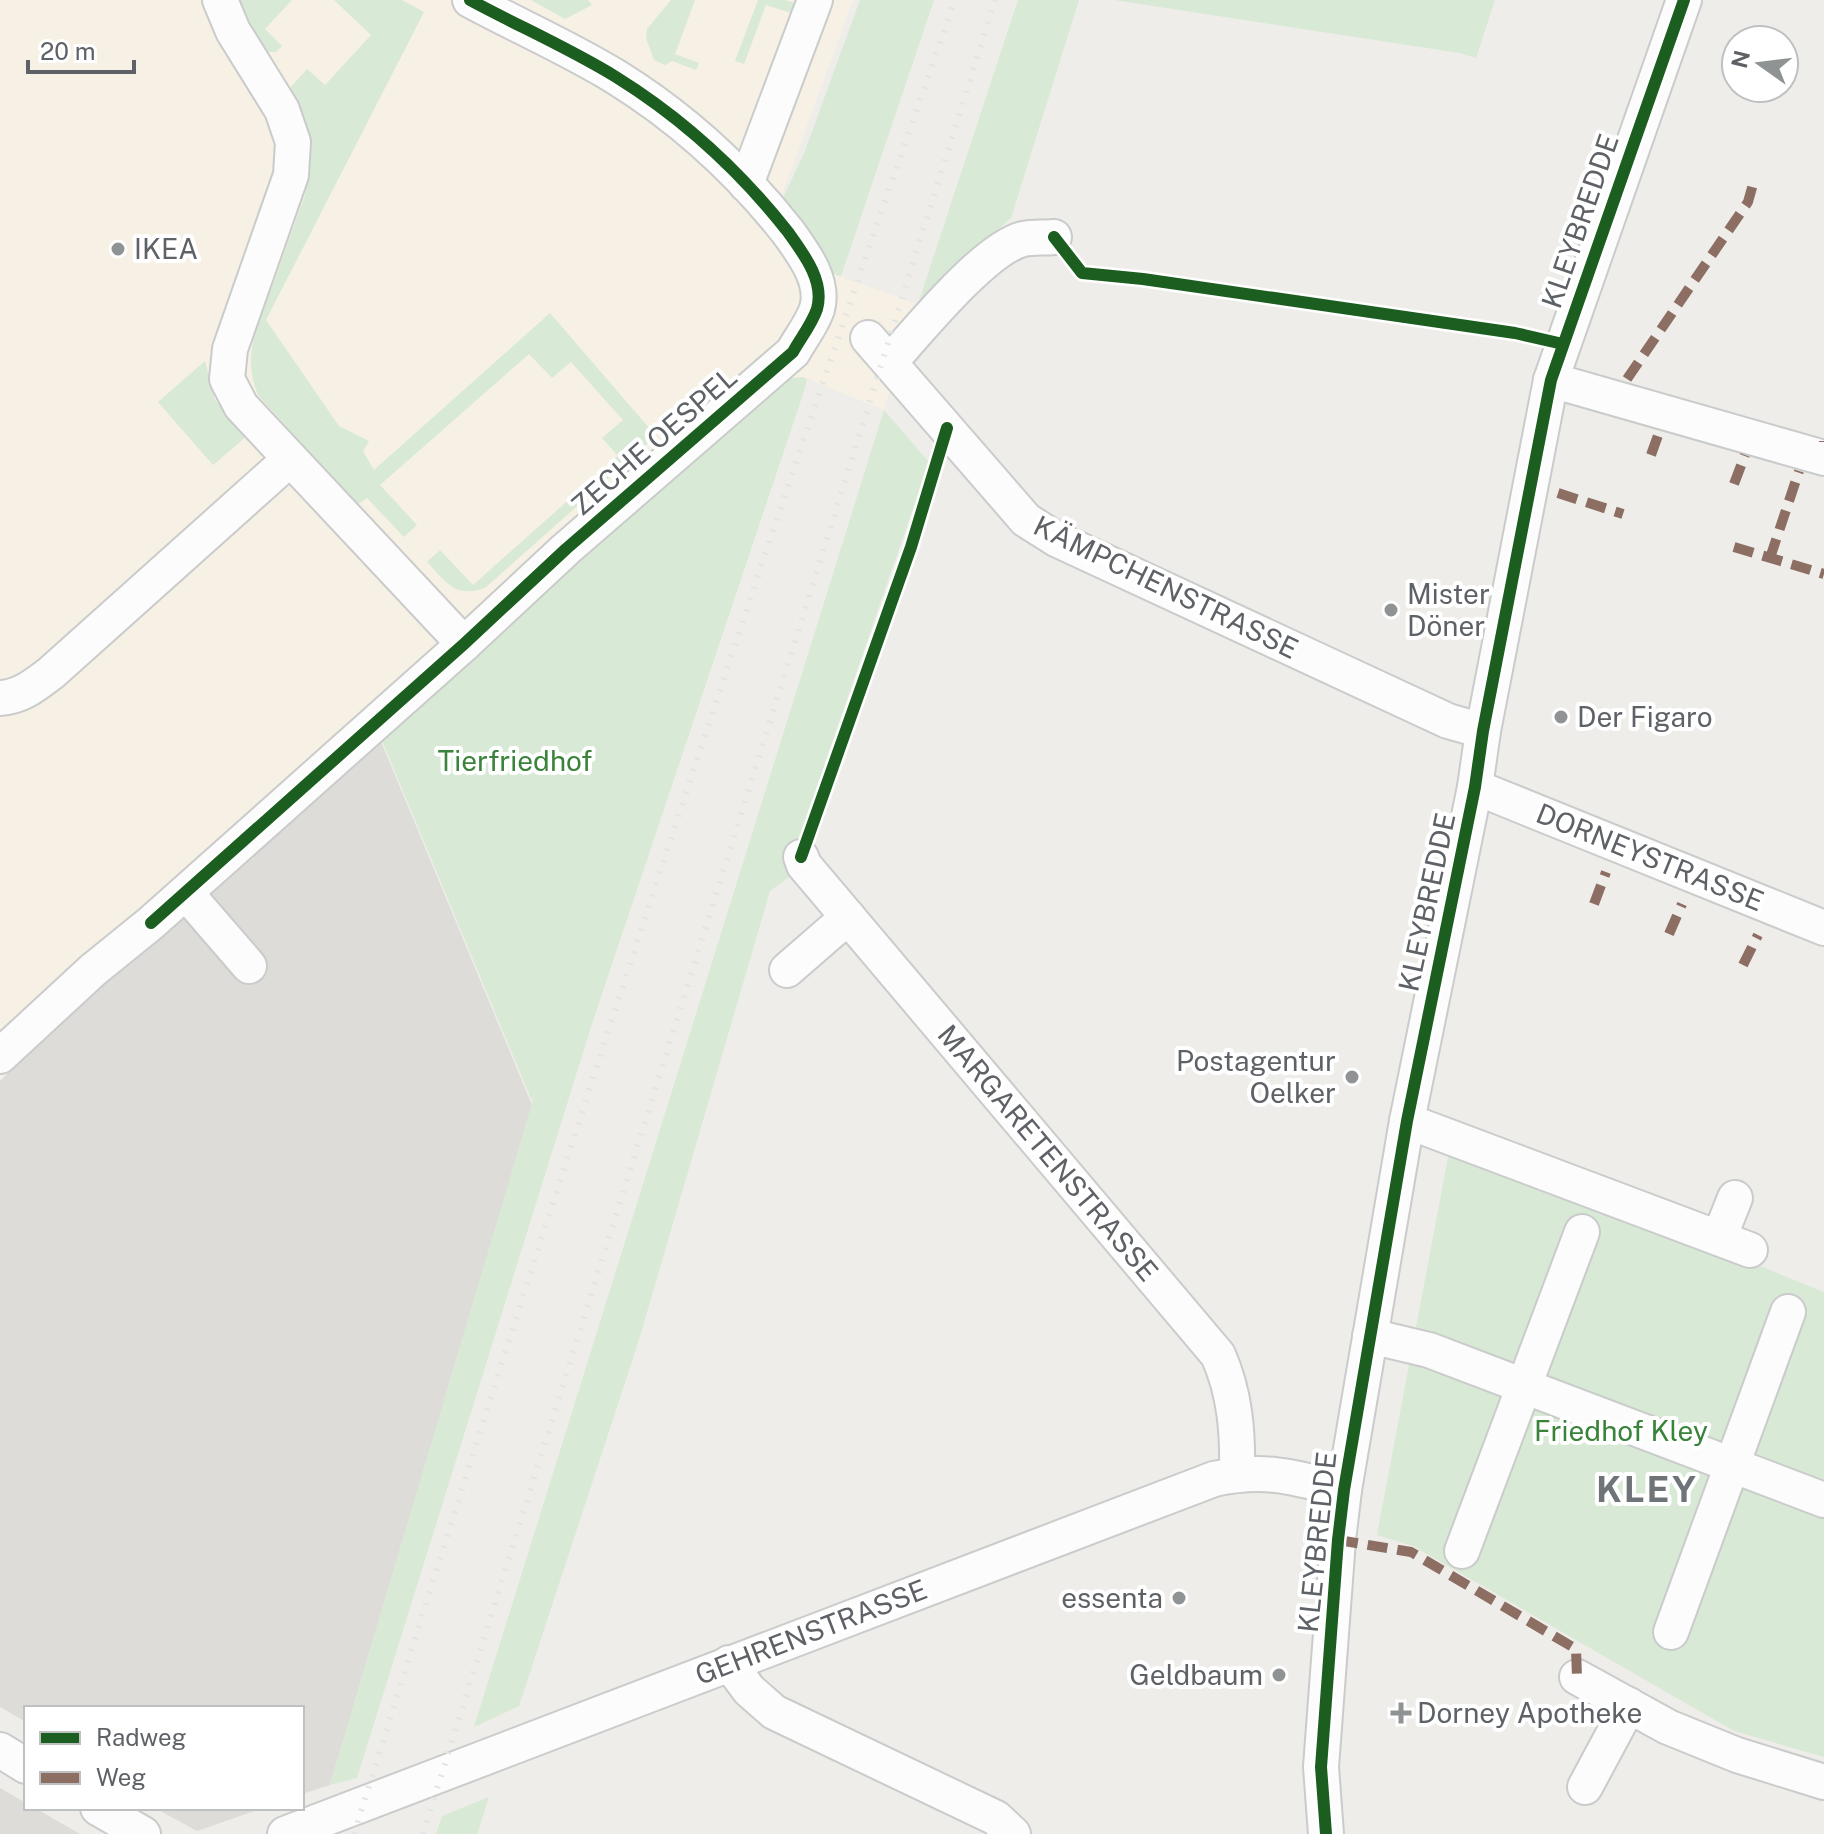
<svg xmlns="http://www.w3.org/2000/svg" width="1824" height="1834" font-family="'Public Sans',sans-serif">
  <rect width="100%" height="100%" fill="#eeede9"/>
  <path fill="#f6f1e4" d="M 0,0 L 853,0 L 777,208 L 818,269 L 918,304 L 884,410 L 803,377 L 153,931 L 0,1080 Z"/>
  <g fill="#dedcd9">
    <path d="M 377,732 L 532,1105 L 330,1785 L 302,1794 L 302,1708 L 26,1708 L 26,1722 L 0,1707 L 0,1081 L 158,927 Z"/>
    <path d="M 0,1788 L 26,1803 L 26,1808 L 35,1808 L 80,1834 L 0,1834 Z"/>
    <path d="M 155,1808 L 263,1808 L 197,1831 Z"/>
  </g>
  <g fill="#d8e9d5">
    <path d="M 238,0 L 292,0 L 265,29 L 282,46 L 276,52 L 269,52 L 263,47 Z"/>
    <path d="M 334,0 L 402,0 L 424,12 L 266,320 L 339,426 L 369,441 L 363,451 L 374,470 L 550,313 L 656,436 L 485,588 C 454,598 447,583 427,562 L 440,550 L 473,585 L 618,456 L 602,438 L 623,420 L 571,362 L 552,378 L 529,354 L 380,485 L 417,525 L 404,537 L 367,498 L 357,505 L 258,395 C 250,374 249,359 254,337 L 305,195 L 309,166 L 306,131 L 290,88 L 307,69 L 325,85 L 371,35 Z"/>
    <path d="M 531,0 L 588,0 L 592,5 L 565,19 Z"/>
    <path d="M 671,0 L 695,0 L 675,54 L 699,63 L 696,70 L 672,61 L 665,65 L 654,60 L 646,38 L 647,29 Z"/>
    <path d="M 758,0 L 785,0 L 794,3 L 791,13 L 766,5 L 744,64 L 735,61 Z"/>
    <path d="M 860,0 L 934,0 L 841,276 L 820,269 L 779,207 L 805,151 Z"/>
    <path d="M 1018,0 L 1079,0 L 1011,218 L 919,301 Z"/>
    <path d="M 1114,0 L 1495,0 L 1476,58 L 1460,53 Z"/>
    <path d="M 205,361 L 215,400 L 247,436 L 213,465 L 158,402 Z"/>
    <path d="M 803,377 L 807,379 L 804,391 L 591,1027 L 357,1778 L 330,1785 L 537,1087 L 532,1101 L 378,731 L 784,379 Z"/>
    <path d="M 884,410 L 929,462 L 793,856 L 797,871 L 770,891 L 638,1343 L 519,1706 L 474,1727 Z"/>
    <path d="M 1451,1141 L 1824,1292 L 1824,1757 L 1734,1731 L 1413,1546 L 1377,1535 Z"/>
    <path d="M 489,1797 L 477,1834 L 436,1834 L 442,1816 Z"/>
  </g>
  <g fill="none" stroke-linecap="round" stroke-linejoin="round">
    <g stroke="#cacbcb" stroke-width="38">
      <g id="minor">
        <path d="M 220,0 L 233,31 L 282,110 L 293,142 L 291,175 L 230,349 L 227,379 L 241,406 L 464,644"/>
        <path d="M 746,184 L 815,0"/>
        <path d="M 868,338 L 1026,520 L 1056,539 L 1448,721 L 1483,731"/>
        <path d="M 890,362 C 918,331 984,249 1023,239 C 1032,237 1044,238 1054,237"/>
        <path d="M 1551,380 L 1824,458"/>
        <path d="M 0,698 C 21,697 35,685 51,673 L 290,459"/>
        <path d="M 1475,787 L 1824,928"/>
        <path d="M 801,857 L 804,865 L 1218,1355 C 1235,1393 1238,1432 1237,1474"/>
        <path d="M 186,893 L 249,966"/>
        <path d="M 787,970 L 848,917"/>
        <path d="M 0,1056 L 93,970 L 151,923 L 464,644 L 566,549 L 793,352 C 800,339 812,324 817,309 C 825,281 803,253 788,232 C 740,171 682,118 616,77 C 569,48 518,26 470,0"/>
        <path d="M 1407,1121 L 1750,1250"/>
        <path d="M 1719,1238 L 1735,1198"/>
        <path d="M 1370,1336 L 1429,1350 L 1824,1500"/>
        <path d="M 1462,1551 L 1582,1232"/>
        <path d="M 1671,1632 L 1788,1312"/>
        <path d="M 729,1663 L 749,1690 L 774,1712 L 996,1818 L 1013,1834"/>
        <path d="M 1577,1677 L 1668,1727 L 1737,1755 L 1824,1782"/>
        <path d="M 0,1750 L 26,1766"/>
        <path d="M 1585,1787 L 1629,1705"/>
        <path d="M 98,1808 L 143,1834"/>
        <path d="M 285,1834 L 1214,1479 C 1266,1468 1294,1477 1344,1490"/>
        <path d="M 1326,1834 L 1321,1767 L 1338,1540 L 1344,1490 L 1407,1121 L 1475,787 L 1483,731 L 1551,380 L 1684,0"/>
      </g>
    </g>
    <use href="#minor" stroke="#fcfcfc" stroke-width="34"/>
    <g stroke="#e3e4e3" stroke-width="6" stroke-dasharray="2 10" stroke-linecap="butt">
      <path d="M 354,1834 C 545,1220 742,607 955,0"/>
      <path d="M 423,1834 L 995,0"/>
    </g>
    <g stroke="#8d6e63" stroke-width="10" stroke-dasharray="20 10" stroke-linecap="butt">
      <path d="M 1627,379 L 1748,202 L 1753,184"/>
      <path d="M 1824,442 L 1824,441"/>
      <path d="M 1651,455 L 1661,427"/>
      <path d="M 1734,484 L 1745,455"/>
      <path d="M 1558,493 L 1623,514"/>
      <path d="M 1734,547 L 1824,574"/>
      <path d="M 1770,558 L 1799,471"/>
      <path d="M 1594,904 L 1606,872"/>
      <path d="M 1669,934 L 1682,904"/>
      <path d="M 1743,965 L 1758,935"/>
      <path d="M 1338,1540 L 1411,1552 L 1576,1649 L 1577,1677"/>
    </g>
    <g stroke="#fff" stroke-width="17">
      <g id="cycleway">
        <path d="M 1054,237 L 1082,273 L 1143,279 L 1515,333 L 1563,344"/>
        <path d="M 801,857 L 911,547 L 947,428"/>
        <path d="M 151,923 L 464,644 L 566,549 L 793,352 C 800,339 812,324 817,309 C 825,281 803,253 788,232 C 740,171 682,118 616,77 C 569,48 518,26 470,0"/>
        <path d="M 1326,1834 L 1321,1767 L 1338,1540 L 1344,1490 L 1407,1121 L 1475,787 L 1483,731 L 1551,380 L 1684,0"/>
      </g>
    </g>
    <use href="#cycleway" stroke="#1b5e20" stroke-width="12"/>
  </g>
  <g fill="#909394" stroke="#fff" stroke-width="3">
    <circle cx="118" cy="249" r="8"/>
    <circle cx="1391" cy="610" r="8"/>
    <circle cx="1561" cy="717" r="8"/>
    <circle cx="1352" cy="1077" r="8"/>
    <circle cx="1179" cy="1598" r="8"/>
    <circle cx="1279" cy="1675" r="8"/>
    <path d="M1397 1701h8v8h8v8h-8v8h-8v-8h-8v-8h8z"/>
  </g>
  <g text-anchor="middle" stroke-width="8" stroke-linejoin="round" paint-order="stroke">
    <g font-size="28" fill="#5e6267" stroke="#fff">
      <text transform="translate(1580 221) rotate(-71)" y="10">KLEYBREDDE</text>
      <text transform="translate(654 441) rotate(-41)" y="10">ZECHE OESPEL</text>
      <text transform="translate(1166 587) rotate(26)" y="10">KÄMPCHENSTRASSE</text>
      <text transform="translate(1650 857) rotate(22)" y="10">DORNEYSTRASSE</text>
      <text transform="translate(1427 902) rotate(-78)" y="10">KLEYBREDDE</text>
      <text transform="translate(1048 1153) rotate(50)" y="10">MARGARETENSTRASSE</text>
      <text transform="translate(1317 1542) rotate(-84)" y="10">KLEYBREDDE</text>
      <text transform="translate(811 1632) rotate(-21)" y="10">GEHRENSTRASSE</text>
    </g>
    <g font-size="28" fill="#5e6267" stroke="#fff" text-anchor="start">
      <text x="134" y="259">IKEA</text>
      <text x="1407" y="604">Mister<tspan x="1407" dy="32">Döner</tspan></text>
      <text x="1577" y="727">Der Figaro</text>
      <text x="1336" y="1071" text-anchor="end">Postagentur<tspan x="1336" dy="32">Oelker</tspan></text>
      <text x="1163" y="1608" text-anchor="end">essenta</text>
      <text x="1263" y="1685" text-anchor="end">Geldbaum</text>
      <text x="1417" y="1723">Dorney Apotheke</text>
    </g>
    <g font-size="28" fill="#39833a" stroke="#fff">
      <text x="515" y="771">Tierfriedhof</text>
      <text x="1621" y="1441">Friedhof Kley</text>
    </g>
    <g font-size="36" font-weight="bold" letter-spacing="2" fill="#6f7479" stroke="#fff">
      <text x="1647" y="1502">KLEY</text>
    </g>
  </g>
  <rect x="24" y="1706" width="280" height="104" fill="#ffffff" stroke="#bfc0c2" stroke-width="2"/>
  <rect x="40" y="1732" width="40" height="12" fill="#1b5e20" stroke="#bfc0c2" stroke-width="2"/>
  <text x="96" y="1746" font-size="24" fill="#5e6267">Radweg</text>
  <rect x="40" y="1772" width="40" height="12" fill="#8d6e63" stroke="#bfc0c2" stroke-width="2"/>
  <text x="96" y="1786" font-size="24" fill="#5e6267">Weg</text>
  <g transform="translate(1760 64) rotate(284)"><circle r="38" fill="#ffffff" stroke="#bfc0c2" stroke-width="2"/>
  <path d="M0-6L14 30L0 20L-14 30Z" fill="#909394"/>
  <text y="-12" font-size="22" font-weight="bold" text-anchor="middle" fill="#5e6267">N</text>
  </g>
  <path d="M28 60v12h106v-12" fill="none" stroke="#5e6267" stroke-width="4"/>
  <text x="40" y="60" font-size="24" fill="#5e6267" stroke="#ffffff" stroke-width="6" paint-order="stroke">20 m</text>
</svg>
